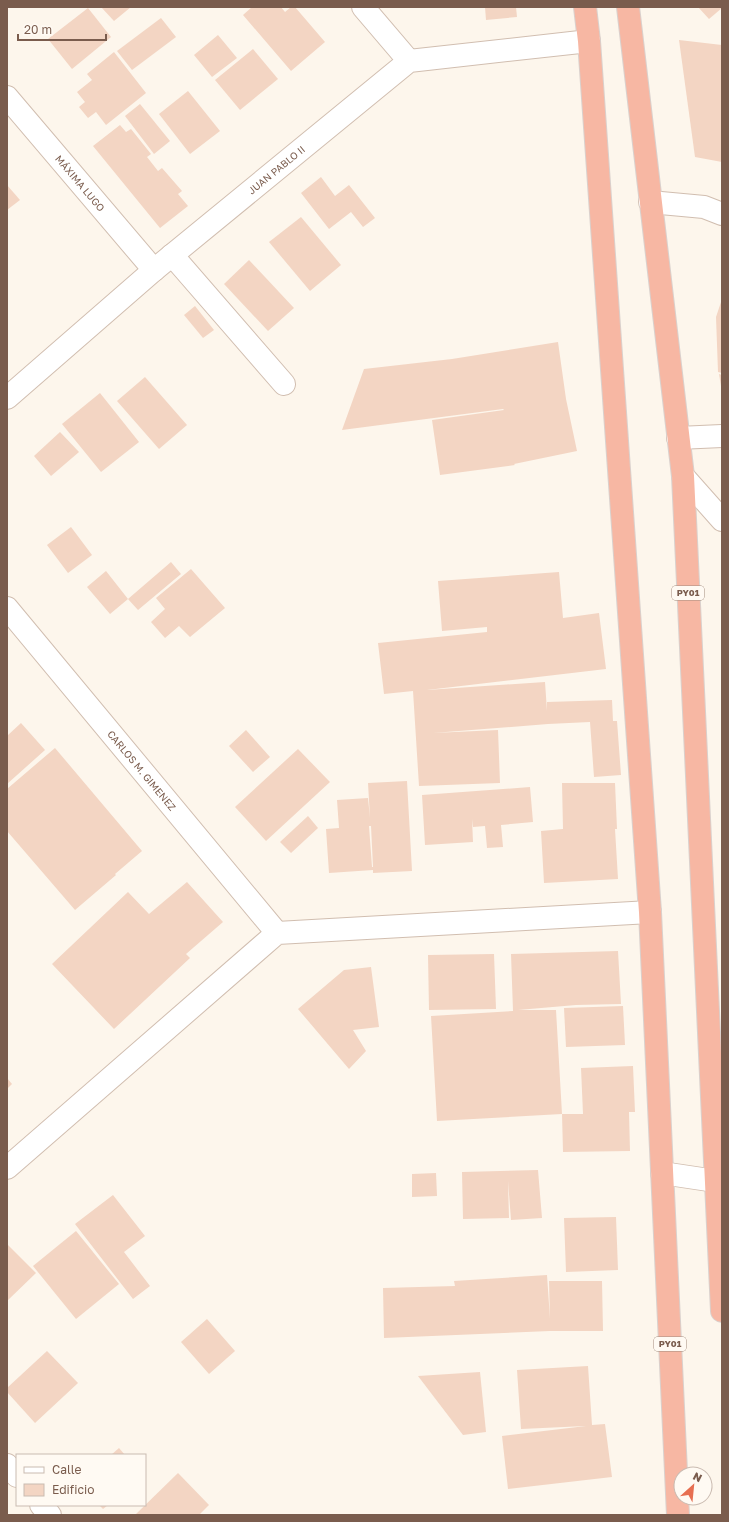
<svg xmlns="http://www.w3.org/2000/svg" width="729" height="1522" font-family="'Golos Text',sans-serif">
  <rect width="100%" height="100%" fill="#fdf6ec"/>
  <g fill="#f3d5c3" fill-rule="evenodd">
    <path d="M 101,7 L 131,7 L 114,21 Z"/>
    <path d="M 252,7 L 281,7 L 285,12 L 291,7 L 295,7 L 325,42 L 291,71 L 243,15 Z"/>
    <path d="M 485,7 L 516,7 L 517,17 L 486,20 Z"/>
    <path d="M 698,7 L 722,7 L 722,8 L 709,19 Z"/>
    <path d="M 88,8 L 111,37 L 72,69 L 48,39 Z"/>
    <path d="M 161,18 L 176,37 L 132,70 L 117,51 Z"/>
    <path d="M 218,35 L 237,58 L 212,77 L 194,55 Z"/>
    <path d="M 679,40 L 722,45 L 722,162 L 695,157 Z"/>
    <path d="M 253,49 L 278,79 L 240,110 L 215,80 Z"/>
    <path d="M 114,52 L 146,93 L 106,125 L 96,112 L 88,118 L 79,107 L 85,102 L 77,92 L 92,80 L 87,74 Z"/>
    <path d="M 188,91 L 220,131 L 190,154 L 159,114 Z"/>
    <path d="M 140,104 L 170,141 L 154,154 L 125,116 Z"/>
    <path d="M 120,125 L 126,132 L 131,129 L 151,154 L 147,157 L 158,171 L 162,168 L 182,191 L 178,194 L 188,206 L 160,228 L 93,146 Z"/>
    <path d="M 321,177 L 335,196 L 349,185 L 375,218 L 363,227 L 351,212 L 329,229 L 301,193 Z"/>
    <path d="M 7,185 L 20,200 L 7,210 Z"/>
    <path d="M 301,217 L 341,265 L 310,291 L 269,242 Z"/>
    <path d="M 249,260 L 294,308 L 268,331 L 224,284 Z"/>
    <path d="M 722,299 L 722,373 L 718,372 L 716,317 Z"/>
    <path d="M 195,306 L 214,330 L 203,338 L 184,315 Z"/>
    <path d="M 558,342 L 566,399 L 577,451 L 514,464 L 515,465 L 440,475 L 432,420 L 504,410 L 503,409 L 342,430 L 364,369 L 452,359 Z"/>
    <path d="M 719,374 L 722,375 L 722,386 L 721,386 Z"/>
    <path d="M 145,377 L 187,425 L 159,449 L 117,401 Z"/>
    <path d="M 100,393 L 139,442 L 101,472 L 62,424 Z"/>
    <path d="M 60,432 L 79,452 L 51,476 L 34,456 Z"/>
    <path d="M 71,527 L 92,555 L 68,573 L 47,545 Z"/>
    <path d="M 171,562 L 181,574 L 138,610 L 128,599 L 110,614 L 87,587 L 106,571 L 128,599 Z"/>
    <path d="M 191,569 L 225,608 L 190,637 L 179,626 L 165,638 L 151,622 L 165,609 L 156,598 Z"/>
    <path d="M 559,572 L 563,618 L 599,613 L 606,669 L 427,690 L 545,682 L 547,711 L 547,702 L 612,700 L 613,721 L 617,721 L 621,775 L 594,777 L 590,722 L 548,724 L 433,733 L 498,730 L 500,783 L 419,786 L 413,691 L 384,694 L 378,643 L 487,632 L 487,627 L 442,631 L 438,581 Z"/>
    <path d="M 21,723 L 45,750 L 7,784 L 7,736 Z"/>
    <path d="M 246,730 L 270,757 L 253,772 L 229,746 Z"/>
    <path d="M 55,748 L 142,851 L 115,874 L 116,875 L 75,910 L 7,831 L 7,789 Z"/>
    <path d="M 298,749 L 330,782 L 266,841 L 235,807 Z"/>
    <path d="M 407,781 L 412,871 L 373,873 L 373,870 L 329,873 L 326,829 L 339,828 L 337,800 L 368,798 L 370,818 L 368,783 ZM 369,826 L 371,826 L 373,867 L 372,867 Z"/>
    <path d="M 562,783 L 615,783 L 617,829 L 615,829 L 618,879 L 544,883 L 541,831 L 563,829 Z"/>
    <path d="M 530,787 L 533,822 L 501,825 L 503,847 L 487,848 L 485,826 L 473,827 L 472,819 L 473,842 L 425,845 L 422,795 Z"/>
    <path d="M 308,816 L 318,828 L 291,853 L 280,842 Z"/>
    <path d="M 187,882 L 223,922 L 186,954 L 190,958 L 114,1029 L 52,964 L 128,892 L 149,914 Z"/>
    <path d="M 618,951 L 621,1004 L 576,1005 L 518,1010 L 556,1010 L 562,1114 L 437,1121 L 431,1016 L 513,1011 L 511,954 Z"/>
    <path d="M 494,954 L 496,1009 L 429,1010 L 428,955 Z"/>
    <path d="M 371,967 L 379,1027 L 353,1030 L 366,1051 L 349,1069 L 298,1009 L 344,970 Z"/>
    <path d="M 623,1006 L 625,1045 L 566,1047 L 564,1008 Z"/>
    <path d="M 633,1066 L 635,1112 L 629,1112 L 630,1151 L 563,1152 L 562,1114 L 583,1114 L 581,1068 Z"/>
    <path d="M 7,1078 L 12,1084 L 7,1089 Z"/>
    <path d="M 538,1170 L 542,1218 L 511,1220 L 508,1181 L 509,1218 L 463,1219 L 462,1172 Z"/>
    <path d="M 436,1173 L 437,1196 L 412,1197 L 412,1174 Z"/>
    <path d="M 113,1195 L 145,1236 L 124,1252 L 150,1286 L 133,1299 L 75,1224 Z"/>
    <path d="M 616,1217 L 618,1270 L 566,1272 L 564,1218 Z"/>
    <path d="M 76,1231 L 119,1284 L 76,1319 L 33,1266 Z"/>
    <path d="M 7,1244 L 36,1273 L 7,1301 Z"/>
    <path d="M 547,1275 L 550,1319 L 549,1281 L 602,1281 L 603,1331 L 550,1331 L 384,1338 L 383,1288 L 455,1286 L 454,1281 Z"/>
    <path d="M 207,1319 L 235,1351 L 209,1374 L 181,1342 Z"/>
    <path d="M 47,1351 L 78,1383 L 35,1423 L 7,1392 L 7,1388 Z"/>
    <path d="M 588,1366 L 592,1425 L 605,1424 L 612,1477 L 508,1489 L 502,1436 L 586,1426 L 521,1429 L 517,1370 Z"/>
    <path d="M 480,1372 L 486,1432 L 463,1435 L 418,1376 Z"/>
    <path d="M 119,1448 L 125,1455 L 111,1455 Z"/>
    <path d="M 178,1473 L 209,1505 L 199,1515 L 135,1515 Z"/>
    <path d="M 99,1505 L 108,1505 L 103,1509 Z"/>
  </g>
  <g fill="none" stroke-linecap="round" stroke-linejoin="round">
    <g stroke="#d1beb0" stroke-width="24">
      <g id="minor">
        <path d="M 363,7 L 409,61"/>
        <path id="s1" d="M 7,97 L 154,270"/>
        <path d="M 650,202 L 704,207 L 722,214"/>
        <path d="M 172,255 L 284,384"/>
        <path id="s2" d="M 7,398 L 154,270 L 409,61 L 589,41"/>
        <path d="M 678,438 L 722,436"/>
        <path d="M 683,476 L 722,520"/>
        <path id="s3" d="M 7,608 L 277,933"/>
        <path d="M 7,1168 L 277,933 L 650,912"/>
        <path d="M 662,1173 L 722,1182"/>
        <path d="M 7,1465 L 17,1476"/>
        <path d="M 41,1505 L 50,1515"/>
      </g>
    </g>
    <g stroke="#dad1cd" stroke-width="24">
      <g id="highway">
        <path d="M 585,7 L 589,41 L 650,912 L 678,1515"/>
        <path d="M 628,7 L 683,476 L 722,1311"/>
      </g>
    </g>
    <use href="#minor" stroke="#fff" stroke-width="22"/>
    <use href="#highway" stroke="#f7b7a3" stroke-width="22"/>
  </g>
  <g text-anchor="middle" stroke-width="3.5" stroke-linejoin="round" paint-order="stroke">
    <g fill="#fffaf3" stroke="#a28b7f" stroke-width="1">
      <rect x="672" y="586" width="32" height="14" rx="3"/>
      <rect x="654" y="1337" width="32" height="14" rx="3"/>
    </g>
    <g font-size="9" font-weight="bold" fill="#7a5c4d">
      <text x="688" y="596">PY01</text>
      <text x="670" y="1347">PY01</text>
    </g>
    <g font-size="10" fill="#7a5c4d" stroke="#fffaf3">
      <text dy="4" stroke="none"><textPath href="#s2" startOffset="353">JUAN PABLO II</textPath></text>
      <text dy="4" stroke="none"><textPath href="#s1" startOffset="113">MÁXIMA LUGO</textPath></text>
      <text dy="4" stroke="none"><textPath href="#s3" startOffset="211">CARLOS M. GIMENEZ</textPath></text>
    </g>
  </g>
  <rect width="729" height="1522" fill="none" stroke="#7a5c4d" stroke-width="16"/>
  <rect x="16" y="1454" width="130" height="52" fill="#fffaf3" stroke="#cabbb1"/>
  <rect x="24" y="1467" width="20" height="6" fill="#ffffff" stroke="#cabbb1"/>
  <text x="52" y="1474" font-size="12" fill="#7a5c4d">Calle</text>
  <rect x="24" y="1484" width="20" height="12" fill="#f3d5c3" stroke="#cabbb1"/>
  <text x="52" y="1494" font-size="12" fill="#7a5c4d">Edificio</text>
  <g transform="translate(693 1486) rotate(27)"><circle r="19" fill="#fffaf3" stroke="#cabbb1"/>
  <path d="M0-3L7 15L0 10L-7 15Z" fill="#e76f51"/>
  <text y="-6" font-size="11" font-weight="bold" text-anchor="middle" fill="#7a5c4d">N</text>
  </g>
  <path d="M18 34v6h88v-6" fill="none" stroke="#7a5c4d" stroke-width="2"/>
  <text x="24" y="34" font-size="12" fill="#7a5c4d" stroke="#fffaf3" stroke-width="3" paint-order="stroke">20 m</text>
</svg>
